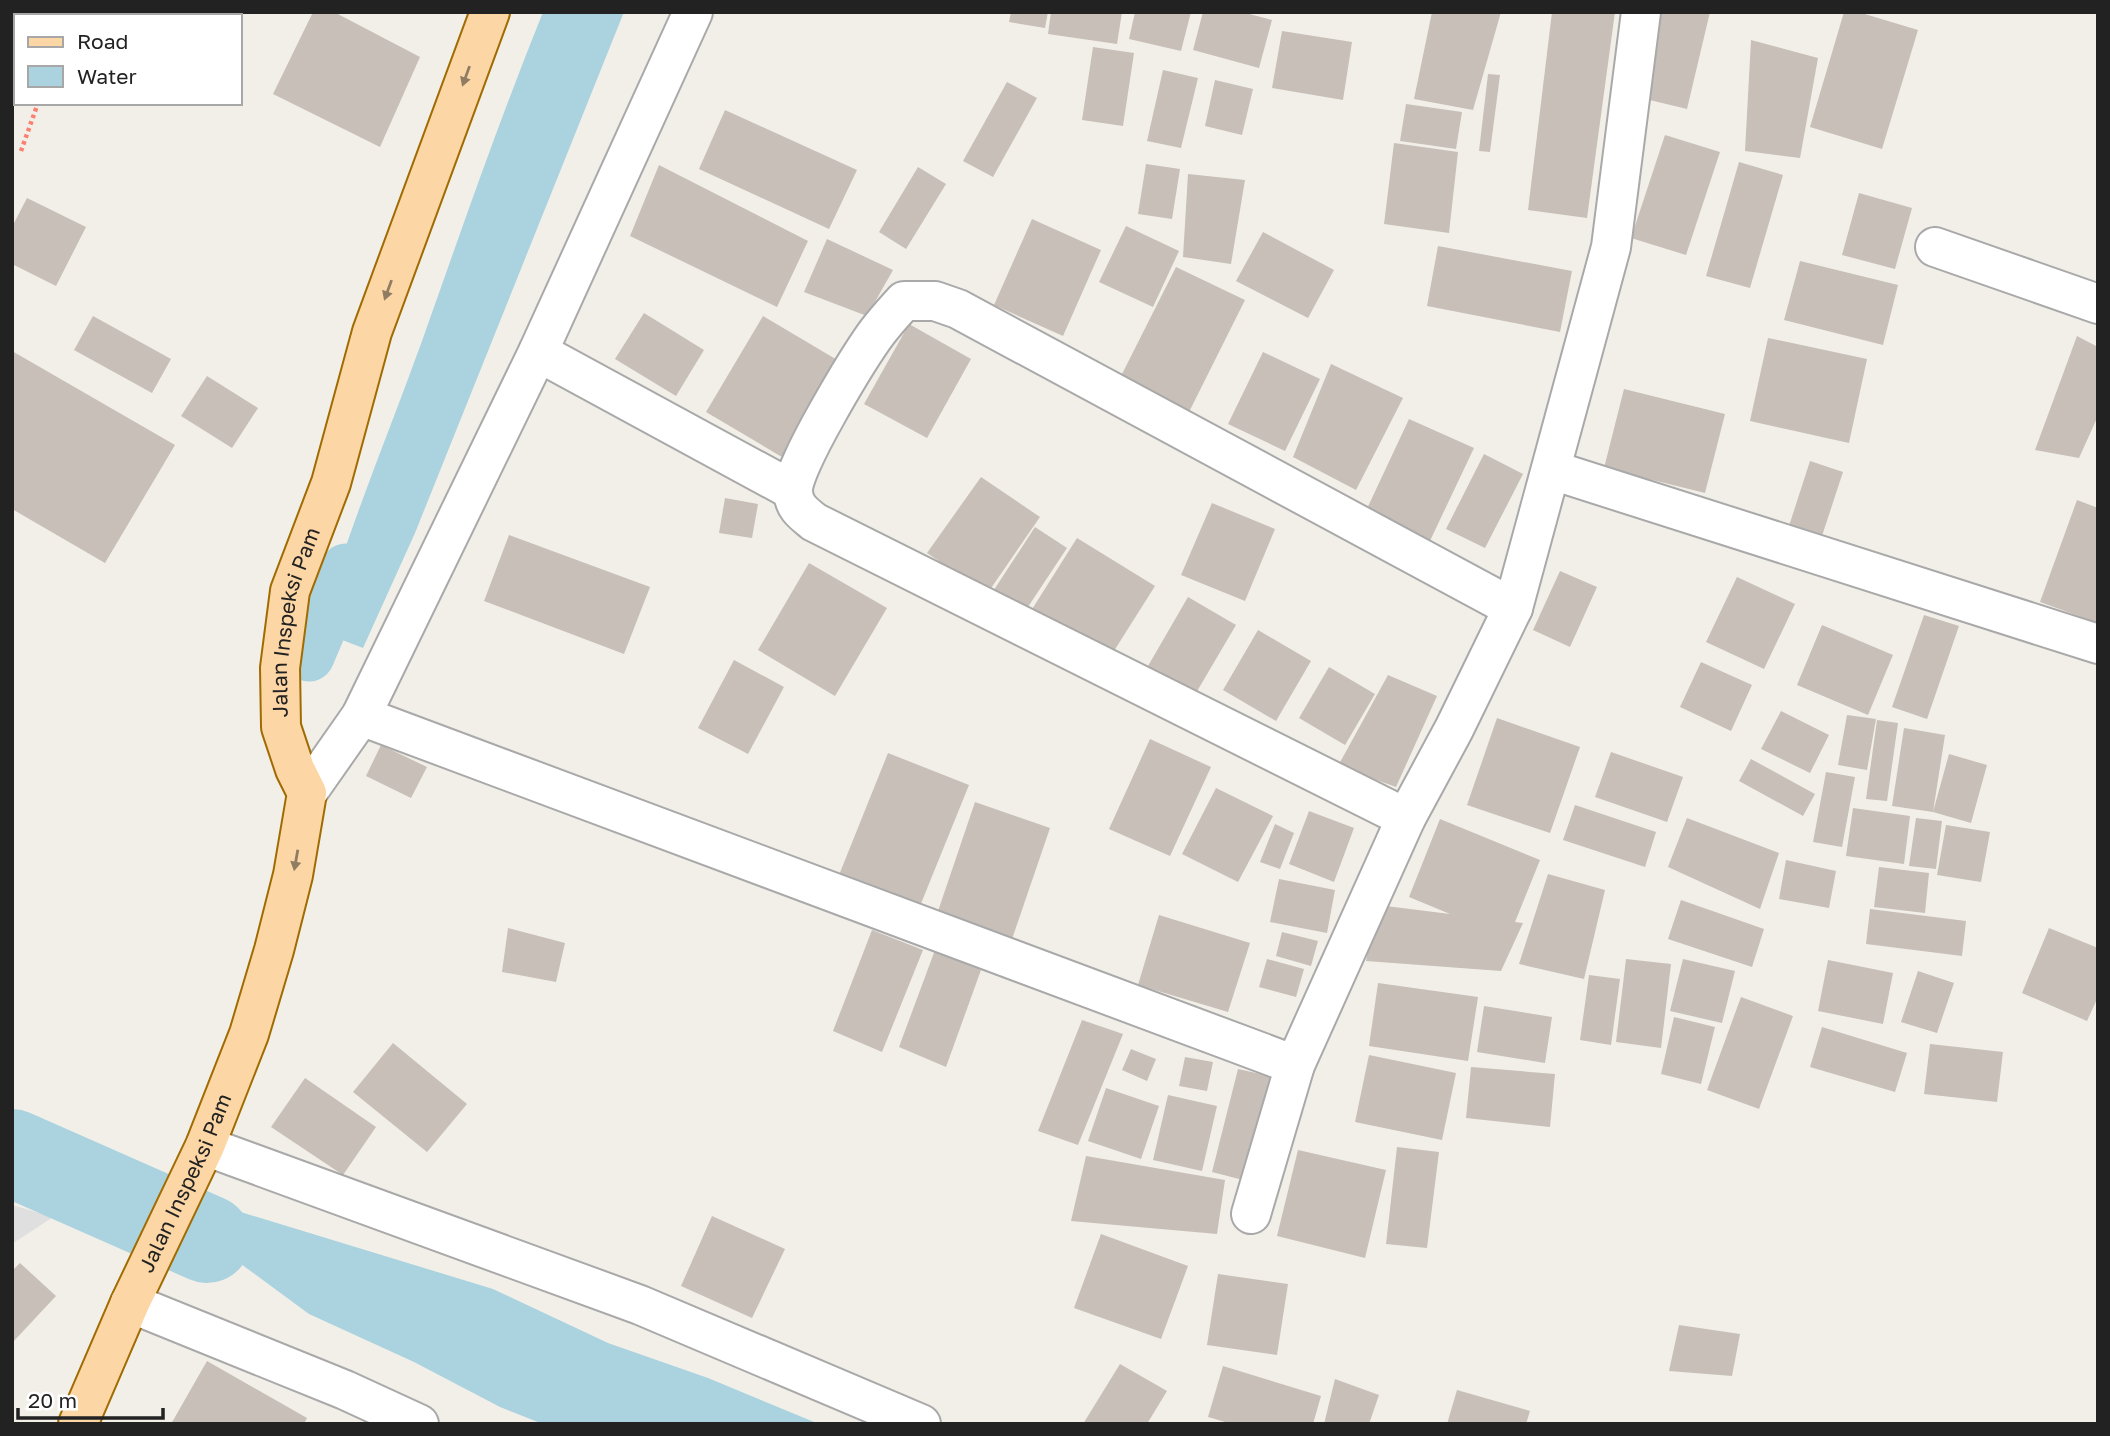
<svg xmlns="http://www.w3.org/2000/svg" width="2110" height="1436" font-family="'Golos Text',sans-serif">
  <rect width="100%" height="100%" fill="#f2efe9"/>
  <path fill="#e0dfdf" d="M 12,1205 L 53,1217 L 12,1244 Z"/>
  <g fill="#aad3df">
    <path d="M 543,12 L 624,12 L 415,533 L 363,648 L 319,631 C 347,532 387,438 422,341 C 461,231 499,121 543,12 Z"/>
    <path d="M 221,1206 L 493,1289 L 608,1343 L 708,1378 L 819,1424 L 543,1424 L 500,1407 L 414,1362 L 309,1314 L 207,1239 Z"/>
  </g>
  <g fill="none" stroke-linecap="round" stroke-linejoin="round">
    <path stroke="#aad3df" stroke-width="51" d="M 309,656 L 346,569"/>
    <path stroke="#aad3df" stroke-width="88" d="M 12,1153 L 207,1239"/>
  </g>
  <g fill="#c7bfb8">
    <path d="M 313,12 L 334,12 L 420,57 L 380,147 L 273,94 Z"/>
    <path d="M 1011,12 L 1048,12 L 1045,28 L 1009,22 Z"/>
    <path d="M 1051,12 L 1122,12 L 1117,44 L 1048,34 Z"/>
    <path d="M 1135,12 L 1191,12 L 1181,51 L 1129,39 Z"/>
    <path d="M 1203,12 L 1242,12 L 1272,20 L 1259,68 L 1193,50 Z"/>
    <path d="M 1432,12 L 1501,12 L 1473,110 L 1414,99 Z"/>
    <path d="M 1552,12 L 1615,12 L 1587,218 L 1528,210 Z"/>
    <path d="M 1653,12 L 1710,12 L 1687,109 L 1633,96 Z"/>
    <path d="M 1844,12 L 1858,12 L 1918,30 L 1882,149 L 1810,127 Z"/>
    <path d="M 1282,31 L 1352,42 L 1343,100 L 1272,88 Z"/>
    <path d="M 1751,40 L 1818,58 L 1800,158 L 1745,151 Z"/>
    <path d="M 1093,47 L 1134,53 L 1123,126 L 1082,120 Z"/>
    <path d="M 1163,70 L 1198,78 L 1181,148 L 1147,141 Z"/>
    <path d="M 1488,74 L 1500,75 L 1490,152 L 1479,151 Z"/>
    <path d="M 1215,80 L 1253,89 L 1242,135 L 1205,126 Z"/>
    <path d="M 1007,82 L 1037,98 L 993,177 L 963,161 Z"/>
    <path d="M 1406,104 L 1462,112 L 1456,149 L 1400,141 Z"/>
    <path d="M 725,110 L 857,170 L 829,229 L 699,169 Z"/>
    <path d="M 1665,135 L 1720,152 L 1686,255 L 1631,238 Z"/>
    <path d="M 1394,143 L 1458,152 L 1449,233 L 1384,224 Z"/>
    <path d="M 1739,162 L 1783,175 L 1750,288 L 1706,276 Z"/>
    <path d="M 1146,164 L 1180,169 L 1172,219 L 1138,214 Z"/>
    <path d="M 659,165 L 808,241 L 777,307 L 630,236 Z"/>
    <path d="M 918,167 L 946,184 L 906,249 L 879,232 Z"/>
    <path d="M 1188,174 L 1245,180 L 1231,264 L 1183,257 Z"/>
    <path d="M 1859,193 L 1912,208 L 1895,269 L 1842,255 Z"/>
    <path d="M 27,198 L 86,227 L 56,286 L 12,264 L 12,227 Z"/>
    <path d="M 1032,219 L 1101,250 L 1063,336 L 994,305 Z"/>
    <path d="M 1126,226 L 1179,251 L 1153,307 L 1099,282 Z"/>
    <path d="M 1263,232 L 1334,270 L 1308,318 L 1236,281 Z"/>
    <path d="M 827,239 L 893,270 L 867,316 L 804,292 Z"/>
    <path d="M 1438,246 L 1572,271 L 1560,332 L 1427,306 Z"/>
    <path d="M 1800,261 L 1898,285 L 1883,345 L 1784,320 Z"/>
    <path d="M 1176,267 L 1245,300 L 1189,412 L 1120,378 Z"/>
    <path d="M 644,313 L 704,350 L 676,396 L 615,359 Z"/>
    <path d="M 93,316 L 171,359 L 152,393 L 74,350 Z"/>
    <path d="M 763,316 L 844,364 L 787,460 L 706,412 Z"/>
    <path d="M 909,324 L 971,359 L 927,438 L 864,404 Z"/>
    <path d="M 2077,336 L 2098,347 L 2098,416 L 2079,458 L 2035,450 Z"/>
    <path d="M 1768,338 L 1867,359 L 1849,443 L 1750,421 Z"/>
    <path d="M 12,351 L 175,445 L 105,563 L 12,509 Z"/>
    <path d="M 1263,352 L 1320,379 L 1285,451 L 1228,424 Z"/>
    <path d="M 1331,364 L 1403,398 L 1356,490 L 1293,457 Z"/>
    <path d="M 207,376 L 258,408 L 232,448 L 181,416 Z"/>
    <path d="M 1624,389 L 1725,414 L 1705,493 L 1604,468 Z"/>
    <path d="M 1409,419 L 1474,448 L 1428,545 L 1364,515 Z"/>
    <path d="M 1484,454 L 1523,474 L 1485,548 L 1446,529 Z"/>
    <path d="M 1810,461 L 1843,472 L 1821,539 L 1788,529 Z"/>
    <path d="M 981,477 L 1040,517 L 987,594 L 927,553 Z"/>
    <path d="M 725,498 L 758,504 L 752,538 L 719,533 Z"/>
    <path d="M 2077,500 L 2098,508 L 2098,623 L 2040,602 Z"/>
    <path d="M 1212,503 L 1275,529 L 1245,601 L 1181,575 Z"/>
    <path d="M 1035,527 L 1067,548 L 1022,616 L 990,596 Z"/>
    <path d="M 509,535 L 650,587 L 624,654 L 484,601 Z"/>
    <path d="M 1077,538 L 1155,586 L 1107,662 L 1029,614 Z"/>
    <path d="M 809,563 L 887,608 L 835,696 L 758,650 Z"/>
    <path d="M 1560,571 L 1597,587 L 1570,647 L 1533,630 Z"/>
    <path d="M 1737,577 L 1795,604 L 1764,669 L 1706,642 Z"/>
    <path d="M 1188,597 L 1236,625 L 1196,693 L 1148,666 Z"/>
    <path d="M 1924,615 L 1959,626 L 1927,719 L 1892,707 Z"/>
    <path d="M 1822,625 L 1893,655 L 1868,715 L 1797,685 Z"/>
    <path d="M 1258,630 L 1311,661 L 1276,721 L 1223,690 Z"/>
    <path d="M 734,660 L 784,687 L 748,754 L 698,728 Z"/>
    <path d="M 1701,662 L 1752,685 L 1731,731 L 1680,707 Z"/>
    <path d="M 1329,667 L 1375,694 L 1345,745 L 1299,718 Z"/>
    <path d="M 1388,675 L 1437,696 L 1396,787 L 1338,766 Z"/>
    <path d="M 1781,711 L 1829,735 L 1810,773 L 1761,749 Z"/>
    <path d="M 1847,715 L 1876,719 L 1867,770 L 1838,765 Z"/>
    <path d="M 1497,718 L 1580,747 L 1550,833 L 1467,805 Z"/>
    <path d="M 1877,720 L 1898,723 L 1887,801 L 1866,799 Z"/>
    <path d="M 1904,728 L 1945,735 L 1933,812 L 1949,754 L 1987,765 L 1971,823 L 1933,812 L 1892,806 Z"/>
    <path d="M 1150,739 L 1211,767 L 1170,856 L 1109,829 Z"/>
    <path d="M 381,745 L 427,767 L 411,798 L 366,776 Z"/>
    <path d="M 1611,752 L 1683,777 L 1667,822 L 1595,797 Z"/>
    <path d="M 888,753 L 969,785 L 920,906 L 839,875 Z"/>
    <path d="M 1751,759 L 1815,794 L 1803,816 L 1739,781 Z"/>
    <path d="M 1826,772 L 1855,777 L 1842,847 L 1813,842 Z"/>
    <path d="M 1216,788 L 1273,816 L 1238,882 L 1182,854 Z"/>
    <path d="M 975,802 L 1050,828 L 1010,945 L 935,920 Z"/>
    <path d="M 1575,805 L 1656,832 L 1645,867 L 1563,840 Z"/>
    <path d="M 1853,808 L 1910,816 L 1904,864 L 1846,856 Z"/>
    <path d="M 1309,811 L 1354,828 L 1334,882 L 1289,864 Z"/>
    <path d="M 1687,818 L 1779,853 L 1760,909 L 1668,867 Z"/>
    <path d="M 1916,818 L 1942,821 L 1936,869 L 1909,866 Z"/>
    <path d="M 1440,819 L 1540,860 L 1515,922 L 1523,923 L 1501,971 L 1366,961 L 1378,905 L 1450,914 L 1409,897 Z"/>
    <path d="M 1275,824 L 1294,833 L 1280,869 L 1260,862 Z"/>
    <path d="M 1946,825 L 1990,832 L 1981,882 L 1937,875 Z"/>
    <path d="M 1786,860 L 1836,871 L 1829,908 L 1779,899 Z"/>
    <path d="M 1879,867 L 1929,873 L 1925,913 L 1874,907 Z"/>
    <path d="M 1548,874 L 1605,890 L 1584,979 L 1519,964 Z"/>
    <path d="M 1279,879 L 1335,890 L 1327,933 L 1270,922 Z"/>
    <path d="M 1681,900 L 1764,929 L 1752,967 L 1668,939 Z"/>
    <path d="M 1870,909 L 1966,921 L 1962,956 L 1866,944 Z"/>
    <path d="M 1159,915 L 1250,943 L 1228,1012 L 1138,985 Z"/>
    <path d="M 508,928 L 565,943 L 556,982 L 502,972 Z"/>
    <path d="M 2049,928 L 2098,948 L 2098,997 L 2087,1021 L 2022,993 Z"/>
    <path d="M 872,930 L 923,950 L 882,1052 L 833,1031 Z"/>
    <path d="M 1282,932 L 1318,941 L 1311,966 L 1276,956 Z"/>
    <path d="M 935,950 L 981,970 L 946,1067 L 899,1047 Z"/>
    <path d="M 1267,959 L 1304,969 L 1296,997 L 1259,987 Z"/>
    <path d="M 1626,959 L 1671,964 L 1661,1048 L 1616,1042 Z"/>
    <path d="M 1683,959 L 1735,971 L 1722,1023 L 1670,1011 Z"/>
    <path d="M 1828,960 L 1893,973 L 1883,1024 L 1818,1011 Z"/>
    <path d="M 1918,971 L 1954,983 L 1937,1033 L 1901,1022 Z"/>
    <path d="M 1589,975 L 1620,979 L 1611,1045 L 1580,1040 Z"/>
    <path d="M 1378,983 L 1478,997 L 1468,1061 L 1369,1046 Z"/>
    <path d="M 1741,997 L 1793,1016 L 1759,1109 L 1707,1090 Z"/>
    <path d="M 1484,1006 L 1552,1017 L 1545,1063 L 1477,1052 Z"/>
    <path d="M 1674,1017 L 1715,1027 L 1701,1084 L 1661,1074 Z"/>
    <path d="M 1082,1020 L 1123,1034 L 1078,1145 L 1038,1131 Z"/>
    <path d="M 1822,1027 L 1907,1053 L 1895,1092 L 1810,1067 Z"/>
    <path d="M 393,1043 L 467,1104 L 427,1152 L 353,1092 Z"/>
    <path d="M 1930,1044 L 2003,1052 L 1997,1102 L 1924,1094 Z"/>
    <path d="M 1131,1049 L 1156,1059 L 1147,1081 L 1122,1070 Z"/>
    <path d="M 1369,1055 L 1456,1073 L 1442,1140 L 1355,1122 Z"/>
    <path d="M 1185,1057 L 1213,1062 L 1207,1091 L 1179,1086 Z"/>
    <path d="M 1471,1067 L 1555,1074 L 1550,1127 L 1466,1118 Z"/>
    <path d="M 1238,1069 L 1270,1076 L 1243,1180 L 1212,1172 Z"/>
    <path d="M 305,1078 L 376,1127 L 343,1175 L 271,1127 Z"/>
    <path d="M 1106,1088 L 1159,1106 L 1141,1159 L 1088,1141 Z"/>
    <path d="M 1168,1095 L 1217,1106 L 1202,1171 L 1153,1160 Z"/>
    <path d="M 1397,1147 L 1439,1152 L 1427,1248 L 1386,1244 Z"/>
    <path d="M 1298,1150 L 1386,1170 L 1365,1258 L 1277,1236 Z"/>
    <path d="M 1086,1156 L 1225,1180 L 1217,1234 L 1071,1221 Z"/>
    <path d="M 712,1216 L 785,1249 L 752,1318 L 681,1286 Z"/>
    <path d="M 1101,1234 L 1188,1266 L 1161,1339 L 1074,1308 Z"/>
    <path d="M 20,1263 L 56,1296 L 12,1343 L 12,1271 Z"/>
    <path d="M 1218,1274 L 1288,1284 L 1277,1355 L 1207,1345 Z"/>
    <path d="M 1679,1325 L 1740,1334 L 1732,1376 L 1669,1371 Z"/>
    <path d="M 207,1361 L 307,1418 L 304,1424 L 171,1424 Z"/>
    <path d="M 1120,1364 L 1167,1391 L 1147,1424 L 1083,1424 Z"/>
    <path d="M 1223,1366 L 1321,1396 L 1313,1424 L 1232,1424 L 1208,1417 Z"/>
    <path d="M 1335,1379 L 1379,1395 L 1369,1424 L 1324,1424 Z"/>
    <path d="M 1457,1390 L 1530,1411 L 1526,1424 L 1447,1424 Z"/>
  </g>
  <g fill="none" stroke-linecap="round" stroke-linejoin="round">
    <g stroke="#a9a9a9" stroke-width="42">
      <g id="minor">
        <path d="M 1935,247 L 2098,304"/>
        <path d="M 538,352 L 792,490"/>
        <path d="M 1552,470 L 2098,644"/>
        <path d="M 361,716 L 1295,1065"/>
        <path d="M 307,793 L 361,716 L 538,352 L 693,12"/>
        <path d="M 1406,818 L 814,522 C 803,513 794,507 793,492 C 790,470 857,361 873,338 C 882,325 893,313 904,301 L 935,301 L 958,309 L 1513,608"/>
        <path d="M 205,1146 L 640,1305 L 921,1424"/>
        <path d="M 1251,1214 L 1295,1065 L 1406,818 L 1454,729 L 1513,608 L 1611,247 L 1641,12"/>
        <path d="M 130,1303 L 345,1390 L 419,1424"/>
      </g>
    </g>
    <g stroke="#a06b00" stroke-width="42">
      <g id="major">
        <path id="s1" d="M 78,1424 L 130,1303 L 205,1146 L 249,1034 L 274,950 L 293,875 L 307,793 L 295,769 L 281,727 L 280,668 L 290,591 L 331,483 L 372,332 L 490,12"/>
      </g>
    </g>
    <g stroke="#fa8072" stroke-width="4.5" stroke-dasharray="3.5 3.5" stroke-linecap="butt">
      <path d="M 70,16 L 71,12"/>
      <path d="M 21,151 L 38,103"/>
    </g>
    <use href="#minor" stroke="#fff" stroke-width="38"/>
    <use href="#major" stroke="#fcd6a4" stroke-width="38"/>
  </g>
  <defs><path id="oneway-solid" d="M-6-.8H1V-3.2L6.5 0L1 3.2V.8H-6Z" transform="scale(1.75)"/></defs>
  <g fill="#8f7c63">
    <use href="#oneway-solid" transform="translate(466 76) rotate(110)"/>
    <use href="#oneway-solid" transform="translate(388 290) rotate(110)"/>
    <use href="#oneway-solid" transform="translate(296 860) rotate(100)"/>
  </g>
  <g text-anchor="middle" stroke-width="7" stroke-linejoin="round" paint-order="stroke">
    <g font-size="21" fill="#222" stroke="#fff">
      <text dy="7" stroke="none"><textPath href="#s1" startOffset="852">Jalan Inspeksi Pam</textPath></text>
      <text dy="7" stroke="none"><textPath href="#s1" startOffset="264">Jalan Inspeksi Pam</textPath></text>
    </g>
  </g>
  <rect width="2110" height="1436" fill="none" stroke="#222222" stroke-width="28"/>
  <rect x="14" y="14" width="228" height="91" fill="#ffffff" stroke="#a7a7a7" stroke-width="2"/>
  <rect x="28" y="37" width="35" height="10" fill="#fcd6a4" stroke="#a7a7a7" stroke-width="2"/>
  <text x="77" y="49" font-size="21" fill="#222222">Road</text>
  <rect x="28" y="66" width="35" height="21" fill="#aad3df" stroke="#a7a7a7" stroke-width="2"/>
  <text x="77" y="84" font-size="21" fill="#222222">Water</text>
  <path d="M18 1408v10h145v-10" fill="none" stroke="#222222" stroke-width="3.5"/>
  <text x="28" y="1408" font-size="21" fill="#222222" stroke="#ffffff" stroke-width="5" paint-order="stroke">20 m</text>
</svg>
